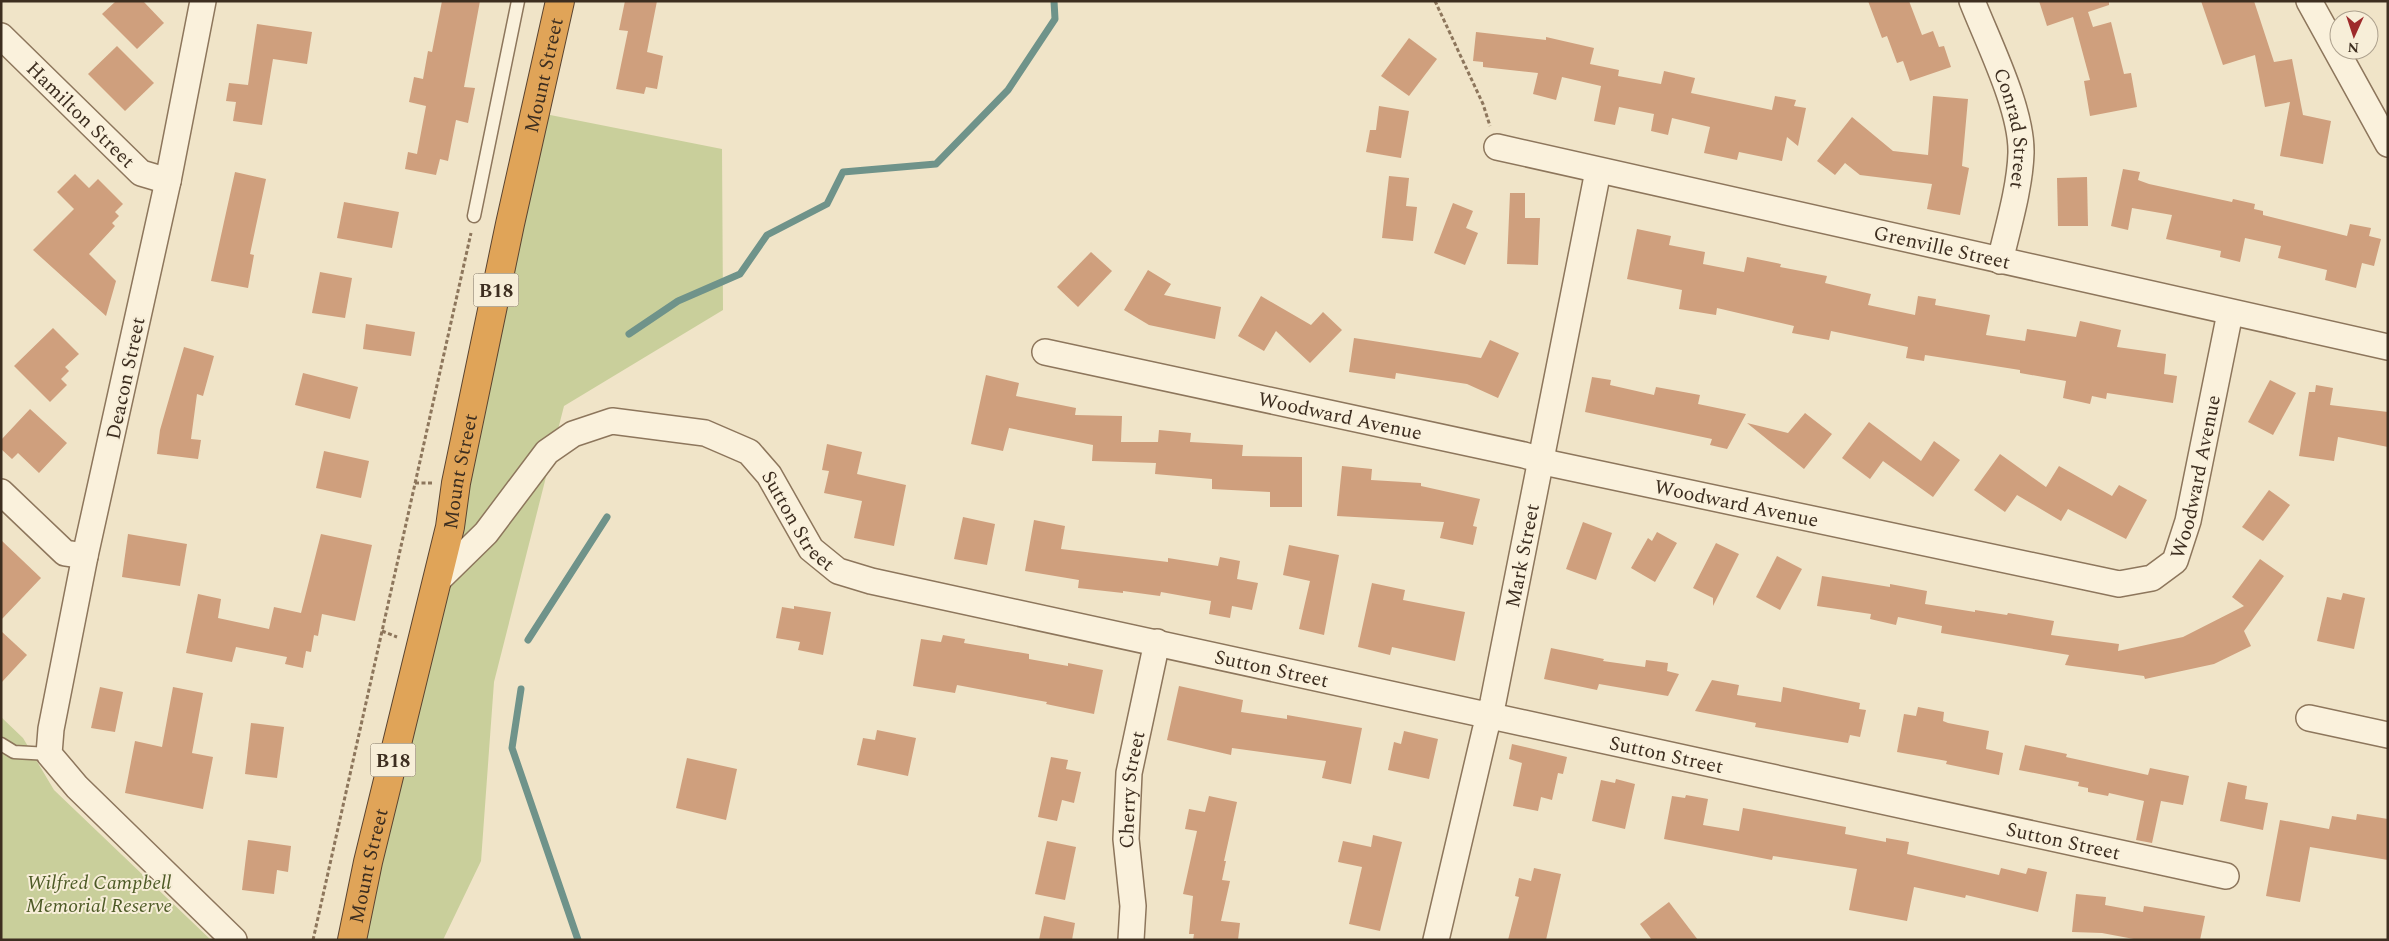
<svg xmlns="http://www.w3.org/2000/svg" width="2389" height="941" font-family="Spectral,serif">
  <rect width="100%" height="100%" fill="#f0e4c8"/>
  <g fill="#c9cf9b">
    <path d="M 535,112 L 722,149 L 723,310 L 564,406 L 494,682 L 481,861 L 443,940 L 352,940 Z"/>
    <path d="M 1,717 L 23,738 L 54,790 L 211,940 L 1,940 Z"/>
  </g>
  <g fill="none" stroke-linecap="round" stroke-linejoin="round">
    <g stroke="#6f938a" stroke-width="7">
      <path d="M 629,334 L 678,301 L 740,274 L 767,235 L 827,204 L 843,172 L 936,164 L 1008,90 L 1055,19 L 1054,1"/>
      <path d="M 528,640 L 607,517"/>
      <path d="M 521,689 L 512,748 L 578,940"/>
    </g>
  </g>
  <g fill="#cf9f7d">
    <path d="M 116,1 L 143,1 L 164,23 L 137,49 L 102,14 Z"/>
    <path d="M 442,1 L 480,1 L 464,87 L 475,88 L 468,123 L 456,120 L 448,161 L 440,159 L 436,175 L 405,169 L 408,152 L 417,154 L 426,106 L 409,102 L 414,77 L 423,79 L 428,51 L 432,52 Z"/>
    <path d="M 625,1 L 657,1 L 647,52 L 663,56 L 657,89 L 646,87 L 644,94 L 616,89 L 628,31 L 619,30 Z"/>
    <path d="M 1868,1 L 1909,1 L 1922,35 L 1933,31 L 1939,47 L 1944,46 L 1951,67 L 1910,81 L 1903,61 L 1897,63 L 1887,36 L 1882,38 Z"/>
    <path d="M 2039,1 L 2109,1 L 2109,5 L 2088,12 L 2093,27 L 2111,22 L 2124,74 L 2131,73 L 2137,107 L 2090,116 L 2084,81 L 2090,80 L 2073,17 L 2047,26 Z"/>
    <path d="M 2201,1 L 2254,1 L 2274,62 L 2292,59 L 2303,115 L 2331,121 L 2323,164 L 2280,156 L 2290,102 L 2265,107 L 2255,55 L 2223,65 Z"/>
    <path d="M 257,24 L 312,32 L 307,64 L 273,59 L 262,125 L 233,121 L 236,102 L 226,101 L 229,83 L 248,85 Z"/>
    <path d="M 1476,32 L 1546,40 L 1546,37 L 1594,48 L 1590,64 L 1619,70 L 1618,76 L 1661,84 L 1664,71 L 1695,78 L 1691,93 L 1772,110 L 1775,96 L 1796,100 L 1794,106 L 1806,108 L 1798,146 L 1787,137 L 1782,161 L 1739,152 L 1737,160 L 1704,153 L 1710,127 L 1672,118 L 1668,135 L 1651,131 L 1654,114 L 1619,107 L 1615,125 L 1594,121 L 1601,86 L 1562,77 L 1556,100 L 1533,94 L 1538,73 L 1483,67 L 1483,62 L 1473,61 Z"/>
    <path d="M 1409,38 L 1437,59 L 1409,96 L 1381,76 Z"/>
    <path d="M 117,46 L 154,83 L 125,111 L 88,74 Z"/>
    <path d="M 1933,96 L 1968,99 L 1962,166 L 1969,168 L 1960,215 L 1927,209 L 1932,184 L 1860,175 L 1845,163 L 1835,175 L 1817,161 L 1852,117 L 1893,151 L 1928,155 Z"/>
    <path d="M 1379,106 L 1409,111 L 1401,158 L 1366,152 L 1370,130 L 1376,130 Z"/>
    <path d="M 2123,169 L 2140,172 L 2138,180 L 2149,184 L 2232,202 L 2233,199 L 2255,204 L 2254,209 L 2263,211 L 2263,215 L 2347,236 L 2350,224 L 2371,228 L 2369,236 L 2381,239 L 2374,266 L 2362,263 L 2356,288 L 2325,280 L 2327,270 L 2278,258 L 2281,246 L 2245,238 L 2240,262 L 2220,257 L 2221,251 L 2166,239 L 2172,215 L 2132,208 L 2128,230 L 2111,226 Z"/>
    <path d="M 235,172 L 266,179 L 250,254 L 254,255 L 248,288 L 211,281 Z"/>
    <path d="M 75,174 L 89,188 L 98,179 L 123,204 L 115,212 L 119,216 L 112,223 L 115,226 L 89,254 L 116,281 L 106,316 L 33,250 L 74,209 L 57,192 Z"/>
    <path d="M 1389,176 L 1409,178 L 1406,206 L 1417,207 L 1413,241 L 1382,238 Z"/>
    <path d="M 2087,177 L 2088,226 L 2058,226 L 2057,178 Z"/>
    <path d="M 1510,193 L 1525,193 L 1525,218 L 1540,218 L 1538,265 L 1507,264 Z"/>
    <path d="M 344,202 L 399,212 L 392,248 L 337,238 Z"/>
    <path d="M 1453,203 L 1473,211 L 1466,228 L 1478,233 L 1465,265 L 1434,253 Z"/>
    <path d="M 1637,229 L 1671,236 L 1669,245 L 1705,252 L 1703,264 L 1744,272 L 1747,257 L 1781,264 L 1780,267 L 1827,276 L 1825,283 L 1871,294 L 1868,305 L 1915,315 L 1918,296 L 1936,299 L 1935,305 L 1990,315 L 1986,335 L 2025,341 L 2027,329 L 2076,337 L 2080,321 L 2121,330 L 2117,347 L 2166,354 L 2164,374 L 2177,376 L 2173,403 L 2107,393 L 2106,399 L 2092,396 L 2090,404 L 2063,398 L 2066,381 L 2020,373 L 2020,370 L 1925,355 L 1924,361 L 1906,358 L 1908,347 L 1831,331 L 1829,340 L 1792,333 L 1794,326 L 1717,308 L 1716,315 L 1679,309 L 1682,290 L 1627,279 Z"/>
    <path d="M 1091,252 L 1112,271 L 1078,307 L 1057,287 Z"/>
    <path d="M 1148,270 L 1171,284 L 1164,295 L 1221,307 L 1215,339 L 1149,325 L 1124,310 Z"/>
    <path d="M 320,272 L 352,278 L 345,318 L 312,313 Z"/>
    <path d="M 1261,296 L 1311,325 L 1323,312 L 1342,330 L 1310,363 L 1276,331 L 1264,351 L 1238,336 Z"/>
    <path d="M 366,324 L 415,332 L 411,356 L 363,349 Z"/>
    <path d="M 53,328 L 79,354 L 65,367 L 69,371 L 61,379 L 67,385 L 50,402 L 14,366 Z"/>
    <path d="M 1354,338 L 1481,358 L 1490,340 L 1519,353 L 1498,398 L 1467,384 L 1396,373 L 1395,379 L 1349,372 Z"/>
    <path d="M 184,347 L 214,356 L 203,396 L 197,394 L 191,439 L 201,440 L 198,459 L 157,454 L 160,430 Z"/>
    <path d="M 303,373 L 358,387 L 350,419 L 295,405 Z"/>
    <path d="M 986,375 L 1019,383 L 1016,396 L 1076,408 L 1075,415 L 1122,416 L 1121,442 L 1158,442 L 1159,430 L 1191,433 L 1190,442 L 1243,445 L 1242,456 L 1302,457 L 1302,507 L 1270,507 L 1270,492 L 1212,489 L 1212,479 L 1155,474 L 1156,463 L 1092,461 L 1093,445 L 1009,428 L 1003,451 L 971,444 Z"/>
    <path d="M 1592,377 L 1611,380 L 1610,385 L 1654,395 L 1656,387 L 1700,395 L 1698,404 L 1746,414 L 1727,449 L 1710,445 L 1712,439 L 1585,412 Z"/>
    <path d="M 2270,380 L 2296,393 L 2273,435 L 2248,422 Z"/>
    <path d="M 2316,385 L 2333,388 L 2330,405 L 2388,412 L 2388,447 L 2338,437 L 2334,461 L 2299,456 L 2309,392 L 2315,392 Z"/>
    <path d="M 30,409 L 67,443 L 39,473 L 18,453 L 12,459 L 1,449 L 1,440 Z"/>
    <path d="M 1805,413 L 1832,434 L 1804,469 L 1747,423 L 1788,433 Z"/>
    <path d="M 1869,422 L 1921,461 L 1934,441 L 1960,460 L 1933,497 L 1883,461 L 1870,479 L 1842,458 Z"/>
    <path d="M 827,444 L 862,452 L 857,474 L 906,485 L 894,546 L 854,538 L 862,501 L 824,493 L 829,471 L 822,470 Z"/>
    <path d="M 324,451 L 369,461 L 361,498 L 316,488 Z"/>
    <path d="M 2000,454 L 2046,487 L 2059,466 L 2112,496 L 2119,485 L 2147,500 L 2126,539 L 2068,509 L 2061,521 L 2017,495 L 2005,512 L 1974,490 Z"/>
    <path d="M 1342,466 L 1372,469 L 1371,480 L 1421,483 L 1421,486 L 1480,499 L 1473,526 L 1477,527 L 1473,545 L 1440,538 L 1444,522 L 1337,516 Z"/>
    <path d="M 2269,490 L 2290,505 L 2263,541 L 2242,527 Z"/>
    <path d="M 963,517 L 995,524 L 987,565 L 954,559 Z"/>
    <path d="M 1034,520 L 1065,526 L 1061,549 L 1168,562 L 1168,558 L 1218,566 L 1220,557 L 1240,561 L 1237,579 L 1258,583 L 1252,610 L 1232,606 L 1230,618 L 1209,614 L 1211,601 L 1161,592 L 1160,596 L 1123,591 L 1123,593 L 1078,588 L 1079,580 L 1025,571 Z"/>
    <path d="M 1583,522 L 1612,533 L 1596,580 L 1566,569 Z"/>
    <path d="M 1657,532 L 1677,543 L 1655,582 L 1631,568 L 1648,538 L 1652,541 Z"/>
    <path d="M 128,534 L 187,544 L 180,586 L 122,577 Z"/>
    <path d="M 321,534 L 372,545 L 355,621 L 322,614 L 318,636 L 314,635 L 311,652 L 306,651 L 303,668 L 285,664 L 287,657 L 236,647 L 232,662 L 186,653 L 198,594 L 221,599 L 218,618 L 269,629 L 274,607 L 301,613 Z"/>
    <path d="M 1,540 L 41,578 L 1,620 Z"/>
    <path d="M 1716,543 L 1739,554 L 1713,606 L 1713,598 L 1693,588 Z"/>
    <path d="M 1289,545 L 1339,555 L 1324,635 L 1299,629 L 1310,581 L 1283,575 Z"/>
    <path d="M 1777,556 L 1802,569 L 1780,610 L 1756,597 Z"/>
    <path d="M 2260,559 L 2284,576 L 2244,631 L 2251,646 L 2214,664 L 2145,679 L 2144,676 L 2065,665 L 2069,655 L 1941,633 L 1942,626 L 1898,617 L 1896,625 L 1870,619 L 1871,614 L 1817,606 L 1822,576 L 1890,587 L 1890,584 L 1927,591 L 1925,604 L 1975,612 L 1975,610 L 2007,615 L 2008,613 L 2054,621 L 2051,635 L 2119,644 L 2118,651 L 2183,637 L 2244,606 L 2232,597 Z"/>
    <path d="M 1372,583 L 1405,590 L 1403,600 L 1465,612 L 1455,661 L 1392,647 L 1390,655 L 1358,647 Z"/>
    <path d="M 2343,593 L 2365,598 L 2354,649 L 2317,641 L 2327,597 L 2341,600 Z"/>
    <path d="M 794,606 L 831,612 L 823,655 L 798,650 L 800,642 L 776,638 L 782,607 L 794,609 Z"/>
    <path d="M 1,631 L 27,655 L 1,683 Z"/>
    <path d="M 943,635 L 965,639 L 964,643 L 1029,654 L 1029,659 L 1068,666 L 1068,663 L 1103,670 L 1094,714 L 1046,704 L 1047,702 L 957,685 L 955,693 L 913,686 L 921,639 L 941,642 Z"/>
    <path d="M 1551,648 L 1604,659 L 1603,661 L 1645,667 L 1646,660 L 1668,663 L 1667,671 L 1679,674 L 1668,696 L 1599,684 L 1597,690 L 1544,679 Z"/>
    <path d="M 1712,680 L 1739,685 L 1737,695 L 1781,702 L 1783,687 L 1860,703 L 1859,709 L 1866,710 L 1860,737 L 1850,735 L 1848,743 L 1755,727 L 1756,723 L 1695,711 Z"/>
    <path d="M 1179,686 L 1243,700 L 1241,712 L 1287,719 L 1287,715 L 1362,728 L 1351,784 L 1322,778 L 1326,761 L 1232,748 L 1231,755 L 1167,740 Z"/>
    <path d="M 100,687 L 123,692 L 115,732 L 91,728 Z"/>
    <path d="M 173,687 L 203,693 L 192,753 L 213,757 L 203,809 L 125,793 L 135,741 L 162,747 Z"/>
    <path d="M 1918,707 L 1944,712 L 1943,721 L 1948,723 L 1989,731 L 1986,749 L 2003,753 L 1999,775 L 1946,764 L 1947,761 L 1897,752 L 1904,714 L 1916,716 Z"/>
    <path d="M 251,723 L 284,727 L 277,778 L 245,774 Z"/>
    <path d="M 877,730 L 916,738 L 908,776 L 857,765 L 863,738 L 875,740 Z"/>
    <path d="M 1404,731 L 1438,739 L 1429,779 L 1388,770 L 1394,742 L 1401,744 Z"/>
    <path d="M 1512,744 L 1567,757 L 1563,774 L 1558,773 L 1552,800 L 1541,797 L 1538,811 L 1513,806 L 1522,763 L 1509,759 Z"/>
    <path d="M 2025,745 L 2067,754 L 2066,757 L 2148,775 L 2150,768 L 2189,776 L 2183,805 L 2161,801 L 2152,843 L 2136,840 L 2144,801 L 2109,793 L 2108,796 L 2088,792 L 2088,788 L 2078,786 L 2079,782 L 2019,770 Z"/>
    <path d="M 1051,757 L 1068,760 L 1066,769 L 1081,772 L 1074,803 L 1062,800 L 1057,821 L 1038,817 Z"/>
    <path d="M 687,758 L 737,769 L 726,820 L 676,808 Z"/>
    <path d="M 1616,779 L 1635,784 L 1625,829 L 1592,821 L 1601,780 L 1615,783 Z"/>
    <path d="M 2228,782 L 2247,786 L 2245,799 L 2268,803 L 2263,830 L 2220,821 Z"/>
    <path d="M 1686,795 L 1708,799 L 1703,825 L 1739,831 L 1743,808 L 1846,827 L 1845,834 L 1886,842 L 1886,838 L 1909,842 L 1907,854 L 1999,875 L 2001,868 L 2026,874 L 2028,868 L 2047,872 L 2038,912 L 1966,895 L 1965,898 L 1914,887 L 1907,921 L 1849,910 L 1857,869 L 1773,856 L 1772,860 L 1664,839 L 1672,796 L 1685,798 Z"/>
    <path d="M 1209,796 L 1237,802 L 1224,861 L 1226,861 L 1222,880 L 1230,881 L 1221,921 L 1240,923 L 1238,940 L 1193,940 L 1194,934 L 1189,934 L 1193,896 L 1183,894 L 1197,831 L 1185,829 L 1189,809 L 1205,812 Z"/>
    <path d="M 2357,814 L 2388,819 L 2388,860 L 2310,847 L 2300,902 L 2266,896 L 2280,820 L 2329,829 L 2332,816 L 2356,820 Z"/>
    <path d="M 1373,835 L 1402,842 L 1380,931 L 1349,924 L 1362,867 L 1338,862 L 1343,841 L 1371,847 Z"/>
    <path d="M 248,840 L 291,846 L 288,872 L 277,870 L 274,894 L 242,890 Z"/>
    <path d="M 1047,841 L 1076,847 L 1065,900 L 1035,894 Z"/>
    <path d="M 1534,868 L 1561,874 L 1546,940 L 1508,940 L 1519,897 L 1515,896 L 1519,878 L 1531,881 Z"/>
    <path d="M 2076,894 L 2106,897 L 2105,905 L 2143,912 L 2144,906 L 2205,916 L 2200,940 L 2139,940 L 2102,933 L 2072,932 Z"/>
    <path d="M 1669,902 L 1698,940 L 1652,940 L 1640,924 Z"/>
    <path d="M 1044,916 L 1075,923 L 1072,940 L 1039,940 Z"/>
  </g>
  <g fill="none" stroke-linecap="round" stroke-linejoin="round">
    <g stroke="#8d765c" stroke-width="15">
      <g id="lane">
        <path d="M 474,216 L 518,1"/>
        <path d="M 1,744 L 14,752 L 49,754"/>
      </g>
    </g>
    <g stroke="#8d765c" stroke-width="28">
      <g id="street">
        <path d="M 203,1 L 168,181 L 85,556 L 51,729 L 49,754 L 77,787 L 234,940"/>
        <path id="s1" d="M 1972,1 C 1988,42 2022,109 2021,153 C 2020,187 2008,227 2000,261"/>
        <path d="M 2309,1 L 2388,144"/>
        <path id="s2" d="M 1,36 L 141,173 L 168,181"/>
        <path id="s3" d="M 1497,147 L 2388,347"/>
        <path id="s4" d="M 1045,352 L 1524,455 L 1553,464 L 2119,584 L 2152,578 L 2175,561 L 2188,521 L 2230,313"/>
        <path d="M 1,492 L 65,553 L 85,556"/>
        <path id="s5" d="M 438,580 L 486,533 L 547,452 L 573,434 L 612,421 L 705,433 L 749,452 L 769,475 L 811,549 L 838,571 L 871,581 L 2226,876"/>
        <path d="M 2309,718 L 2388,735"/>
        <path id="s6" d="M 1131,940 L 1133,906 L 1126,839 L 1129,773 L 1157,642"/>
        <path id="s7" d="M 1436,940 L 1485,731 L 1493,702 L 1598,171"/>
      </g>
    </g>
    <g stroke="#5b4430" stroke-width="30">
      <g id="highway">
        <path id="s8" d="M 352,940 L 368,862 L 450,527 L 456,483 L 510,224 L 560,1"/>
      </g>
    </g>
    <g stroke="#8d765c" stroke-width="3" stroke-dasharray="4 2.5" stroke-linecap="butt">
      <path d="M 1435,1 L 1483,104 L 1490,126"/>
      <path d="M 415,483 L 433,483"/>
      <path d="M 382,631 L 397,637"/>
      <path d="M 313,940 L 471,233"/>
    </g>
    <use href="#lane" stroke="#faf1dc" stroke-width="12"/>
    <use href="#street" stroke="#faf1dc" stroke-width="25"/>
    <use href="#highway" stroke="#e0a458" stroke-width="28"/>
  </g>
  <g text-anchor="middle" stroke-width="4" stroke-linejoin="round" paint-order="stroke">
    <g fill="#f7eed8" stroke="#756857" stroke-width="1">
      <rect x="473.5" y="273.5" width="45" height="33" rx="4"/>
      <rect x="370.5" y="743.5" width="45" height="33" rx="4"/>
    </g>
    <g font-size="19" font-weight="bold" fill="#3d2e20">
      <text x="496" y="297">B18</text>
      <text x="393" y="767">B18</text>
    </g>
    <g font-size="20" fill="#3d2e20" stroke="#f7eed8">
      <text dy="7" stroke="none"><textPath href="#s8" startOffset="886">Mount Street</textPath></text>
      <text dy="7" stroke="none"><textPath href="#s2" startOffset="112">Hamilton Street</textPath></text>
      <text dy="7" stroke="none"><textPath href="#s1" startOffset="135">Conrad Street</textPath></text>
      <text dy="7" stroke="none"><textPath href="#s3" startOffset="456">Grenville Street</textPath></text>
      <text transform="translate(125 378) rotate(-78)" y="7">Deacon Street</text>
      <text dy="7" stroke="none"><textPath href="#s4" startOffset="302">Woodward Avenue</textPath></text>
      <text dy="7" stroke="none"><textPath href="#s8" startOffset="481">Mount Street</textPath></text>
      <text dy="7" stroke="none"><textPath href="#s4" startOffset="1248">Woodward Avenue</textPath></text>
      <text dy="7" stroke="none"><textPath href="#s4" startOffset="708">Woodward Avenue</textPath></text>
      <text dy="7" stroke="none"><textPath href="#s5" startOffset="468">Sutton Street</textPath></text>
      <text dy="7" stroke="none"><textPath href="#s7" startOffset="394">Mark Street</textPath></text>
      <text dy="7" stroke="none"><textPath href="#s5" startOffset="978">Sutton Street</textPath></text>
      <text dy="7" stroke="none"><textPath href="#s5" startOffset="1382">Sutton Street</textPath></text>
      <text dy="7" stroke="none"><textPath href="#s6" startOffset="151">Cherry Street</textPath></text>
      <text dy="7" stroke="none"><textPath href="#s5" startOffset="1788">Sutton Street</textPath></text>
      <text dy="7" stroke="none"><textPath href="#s8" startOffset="76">Mount Street</textPath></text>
    </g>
    <g font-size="20" font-style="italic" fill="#4d5a26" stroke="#f7eed8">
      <text x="99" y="889">Wilfred Campbell<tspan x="99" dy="23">Memorial Reserve</tspan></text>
    </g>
  </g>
  <rect width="2389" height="941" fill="none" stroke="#3d2e20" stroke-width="5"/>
  <g transform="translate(2354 35) rotate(183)"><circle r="24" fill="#f7eed8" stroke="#ada18e"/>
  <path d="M0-4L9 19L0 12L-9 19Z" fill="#9e2a2b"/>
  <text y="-8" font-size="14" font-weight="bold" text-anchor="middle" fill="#3d2e20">N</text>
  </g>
</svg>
